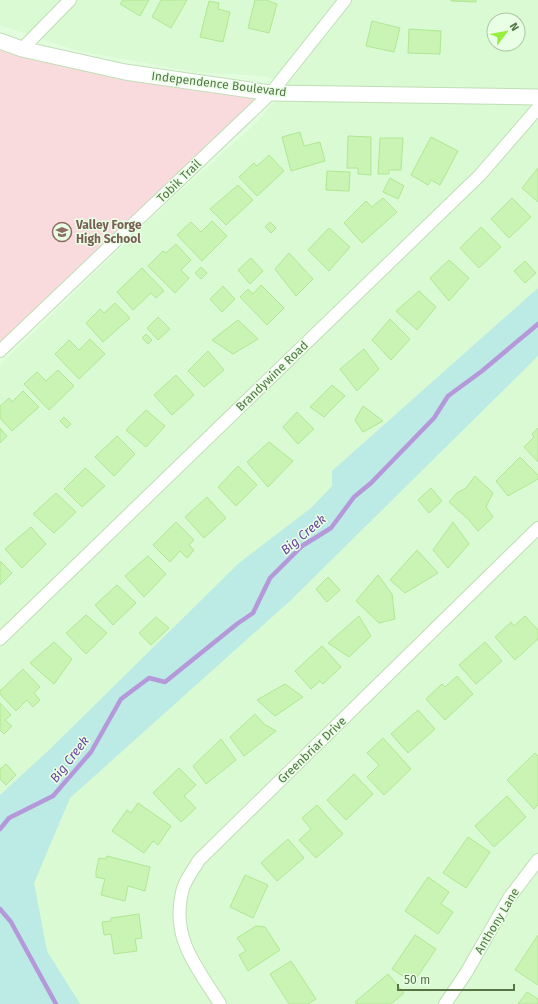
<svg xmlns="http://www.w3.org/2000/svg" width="538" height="1004" font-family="'Fira Sans',sans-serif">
  <rect width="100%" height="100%" fill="#e2fdde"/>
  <path fill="#d9fad2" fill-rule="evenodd" d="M 0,0 L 538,0 L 538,1004 L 0,1004 L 0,365 L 167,203 L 257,122 L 289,85 L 263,76 L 194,72 L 74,50 L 0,25 ZM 494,20 L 518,20 L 518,44 L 494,44 Z"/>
  <path fill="#f9dbde" d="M 0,41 L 271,93 L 0,351 Z"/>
  <path fill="#bcebe5" d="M 538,288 L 538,356 L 291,600 L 70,798 L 34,883 L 47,951 L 80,1004 L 0,1004 L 0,795 L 49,750 L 239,563 L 311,508 L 332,486 L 332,471 Z"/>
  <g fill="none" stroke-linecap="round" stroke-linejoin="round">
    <g stroke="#b498d9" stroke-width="4.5">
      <path d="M 0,829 L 9,818 L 53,796 L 91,752 L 121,699 L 149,678 L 165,682 L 237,624 L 253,613 L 270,578 L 302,546 L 331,528 L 354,497 L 371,483 L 434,418 L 448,396 L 482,371 L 538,324"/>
      <path d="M 0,909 L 11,922 L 56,1004"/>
    </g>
  </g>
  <g fill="#c9f4b4" stroke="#b1e794">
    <path d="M 123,0 L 149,0 L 140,16 L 120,4 Z"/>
    <path d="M 161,0 L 187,0 L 171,28 L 152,17 Z"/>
    <path d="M 255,0 L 266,0 L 277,4 L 269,33 L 248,28 Z"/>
    <path d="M 451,0 L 476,0 L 476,2 L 451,1 Z"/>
    <path d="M 209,1 L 219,3 L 218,9 L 230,12 L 223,42 L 200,37 Z"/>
    <path d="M 372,21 L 400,28 L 394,52 L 366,46 Z"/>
    <path d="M 409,29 L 441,31 L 440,54 L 408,53 Z"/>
    <path d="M 300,132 L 304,146 L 320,142 L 325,161 L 291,171 L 282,137 Z"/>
    <path d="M 348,136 L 371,137 L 371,175 L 358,174 L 358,168 L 347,168 Z"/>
    <path d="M 431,137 L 458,151 L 440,185 L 431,180 L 428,185 L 411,175 Z"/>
    <path d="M 380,138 L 403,138 L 401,170 L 389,170 L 389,174 L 378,174 Z"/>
    <path d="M 269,155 L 284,171 L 257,196 L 239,177 L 254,163 L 257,166 Z"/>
    <path d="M 538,168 L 538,202 L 522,188 Z"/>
    <path d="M 327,171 L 350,172 L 349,191 L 326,190 Z"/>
    <path d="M 390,178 L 404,186 L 398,199 L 383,192 Z"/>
    <path d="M 238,185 L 253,200 L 226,225 L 210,209 Z"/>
    <path d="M 383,198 L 397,212 L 362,243 L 344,223 L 366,201 L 372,207 Z"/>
    <path d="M 512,198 L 531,217 L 509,238 L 491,219 Z"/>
    <path d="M 212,221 L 227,236 L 202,261 L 177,235 L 191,222 L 201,232 Z"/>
    <path d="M 270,222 L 276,228 L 271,233 L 265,227 Z"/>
    <path d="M 481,227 L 501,247 L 479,268 L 460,248 Z"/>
    <path d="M 329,228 L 350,247 L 329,271 L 308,250 Z"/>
    <path d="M 176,244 L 191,260 L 181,270 L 189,278 L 175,293 L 148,266 L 163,251 L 166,253 Z"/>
    <path d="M 289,253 L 313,279 L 296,296 L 275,269 Z"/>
    <path d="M 251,258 L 263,271 L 250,284 L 238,270 Z"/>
    <path d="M 449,260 L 469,278 L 449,301 L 430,278 Z"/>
    <path d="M 525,261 L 536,273 L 525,283 L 514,271 Z"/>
    <path d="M 201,267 L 207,273 L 201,279 L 195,273 Z"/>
    <path d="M 142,268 L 164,291 L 156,298 L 151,293 L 133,310 L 117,292 Z"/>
    <path d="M 261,285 L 284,308 L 267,325 L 240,297 L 248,289 L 253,294 Z"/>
    <path d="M 223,286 L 235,299 L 222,312 L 210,299 Z"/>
    <path d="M 419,291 L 436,307 L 417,330 L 396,311 Z"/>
    <path d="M 115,303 L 130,318 L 103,342 L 86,323 L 100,309 L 104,313 Z"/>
    <path d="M 158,317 L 170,329 L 158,340 L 147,328 Z"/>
    <path d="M 390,319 L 410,339 L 391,360 L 372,340 Z"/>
    <path d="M 238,320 L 258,339 L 233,354 L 212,340 Z"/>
    <path d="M 146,334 L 152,340 L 148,344 L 142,338 Z"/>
    <path d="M 90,339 L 105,354 L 79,379 L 55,354 L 69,340 L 79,350 Z"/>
    <path d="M 364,349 L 379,369 L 357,391 L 340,369 Z"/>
    <path d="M 208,351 L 224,370 L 204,387 L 188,371 Z"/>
    <path d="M 58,370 L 74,386 L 49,410 L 24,384 L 37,372 L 46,381 Z"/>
    <path d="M 176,375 L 194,395 L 172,415 L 154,395 Z"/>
    <path d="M 332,385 L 345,396 L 324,417 L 310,407 Z"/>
    <path d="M 23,391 L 39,407 L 12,431 L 0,418 L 0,406 L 9,398 L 12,402 Z"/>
    <path d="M 363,406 L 383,421 L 363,432 L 355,420 Z"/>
    <path d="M 146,410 L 165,426 L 146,447 L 126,430 Z"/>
    <path d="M 297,412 L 314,429 L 298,444 L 283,427 Z"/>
    <path d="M 64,417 L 71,424 L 67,428 L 60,421 Z"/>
    <path d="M 0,428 L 7,436 L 0,443 Z"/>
    <path d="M 538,428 L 538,462 L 524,447 L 534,437 L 532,434 Z"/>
    <path d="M 117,436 L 135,454 L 114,476 L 95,457 Z"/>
    <path d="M 269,442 L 293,461 L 268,487 L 247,462 Z"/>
    <path d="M 520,457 L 538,475 L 538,479 L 508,496 L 496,481 Z"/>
    <path d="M 238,466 L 257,485 L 236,506 L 218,487 Z"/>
    <path d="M 85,468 L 105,486 L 82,507 L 64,489 Z"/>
    <path d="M 475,476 L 493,493 L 486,507 L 493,517 L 478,531 L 468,519 L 449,502 L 457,493 L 466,488 Z"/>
    <path d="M 431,488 L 442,501 L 429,513 L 418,500 Z"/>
    <path d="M 56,493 L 76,512 L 54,533 L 33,514 Z"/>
    <path d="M 207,497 L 226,518 L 204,538 L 185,517 Z"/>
    <path d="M 176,522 L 194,540 L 189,545 L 194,550 L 187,558 L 180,551 L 170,562 L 153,545 Z"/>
    <path d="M 453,522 L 469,544 L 448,568 L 433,550 Z"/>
    <path d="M 31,527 L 46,544 L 22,568 L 5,549 Z"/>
    <path d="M 417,550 L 438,573 L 405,593 L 390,580 Z"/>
    <path d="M 148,556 L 166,574 L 144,597 L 125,576 Z"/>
    <path d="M 0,561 L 12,573 L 0,585 Z"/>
    <path d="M 378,575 L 392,594 L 395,619 L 379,623 L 356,601 Z"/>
    <path d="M 328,577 L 340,590 L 327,602 L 316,589 Z"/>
    <path d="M 117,585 L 136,603 L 113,625 L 95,605 Z"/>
    <path d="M 86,615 L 107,633 L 86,654 L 66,633 Z"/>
    <path d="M 359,616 L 371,636 L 349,657 L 328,643 Z"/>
    <path d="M 525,616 L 538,630 L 538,639 L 515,660 L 495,637 L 511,622 L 514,626 Z"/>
    <path d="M 156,617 L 169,628 L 151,645 L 139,633 Z"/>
    <path d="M 54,642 L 72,659 L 54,684 L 30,663 Z"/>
    <path d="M 485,642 L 502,661 L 476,684 L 459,665 Z"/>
    <path d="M 322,646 L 341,667 L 323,684 L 320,681 L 311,689 L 295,671 Z"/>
    <path d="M 23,669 L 40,687 L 34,693 L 40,700 L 33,707 L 27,700 L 16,711 L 0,694 L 0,691 Z"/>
    <path d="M 457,676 L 473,694 L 445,720 L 426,699 L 442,684 L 445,687 Z"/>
    <path d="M 285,684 L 303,697 L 275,716 L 257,700 Z"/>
    <path d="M 0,703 L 11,715 L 5,720 L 12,726 L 4,734 L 0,730 Z"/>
    <path d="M 418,710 L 435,729 L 408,753 L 391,734 Z"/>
    <path d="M 255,714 L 264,724 L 276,731 L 244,756 L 230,737 Z"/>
    <path d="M 383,738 L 411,769 L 384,795 L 367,777 L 379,765 L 367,753 Z"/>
    <path d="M 221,739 L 236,760 L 206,784 L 193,766 Z"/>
    <path d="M 535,753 L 538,756 L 538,805 L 534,809 L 507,780 Z"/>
    <path d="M 6,764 L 16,775 L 6,785 L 0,779 L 0,769 Z"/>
    <path d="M 179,768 L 196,785 L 184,796 L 196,808 L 181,822 L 153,793 Z"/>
    <path d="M 354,774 L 373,794 L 346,820 L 327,800 Z"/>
    <path d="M 507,796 L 526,817 L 494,847 L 475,826 Z"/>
    <path d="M 138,803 L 171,826 L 158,845 L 153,841 L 144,853 L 112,831 L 127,810 L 131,813 Z"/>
    <path d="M 317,805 L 343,834 L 316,858 L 299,840 L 311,829 L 302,818 Z"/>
    <path d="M 468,837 L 490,852 L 466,888 L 443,873 Z"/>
    <path d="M 288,839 L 304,858 L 277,881 L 261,863 Z"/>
    <path d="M 107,856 L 150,867 L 145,891 L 128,886 L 125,901 L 101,895 L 105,879 L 96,877 L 96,871 L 99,858 L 106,859 Z"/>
    <path d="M 245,875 L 268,885 L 253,918 L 230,907 Z"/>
    <path d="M 428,877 L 449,892 L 441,904 L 453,912 L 438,934 L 405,911 Z"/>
    <path d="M 139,914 L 142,938 L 135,939 L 137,951 L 114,954 L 111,934 L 104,935 L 102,922 L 111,921 L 111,918 Z"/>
    <path d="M 256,926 L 265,927 L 280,950 L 248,971 L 239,955 L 246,951 L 237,938 Z"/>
    <path d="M 415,935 L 436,949 L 413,983 L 392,969 Z"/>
    <path d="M 538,935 L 538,985 L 515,970 Z"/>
    <path d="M 291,961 L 316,999 L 308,1004 L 289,1004 L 270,974 Z"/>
    <path d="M 388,974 L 404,993 L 391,1004 L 357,1004 L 355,1002 Z"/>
    <path d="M 527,992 L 538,999 L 538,1004 L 518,1004 Z"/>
  </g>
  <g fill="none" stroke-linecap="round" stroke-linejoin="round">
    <g stroke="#c1deb7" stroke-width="14">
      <g id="minor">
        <path d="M 22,49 L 70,0"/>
        <path d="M 0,351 L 271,93 L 345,0"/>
        <path d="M 0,639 L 480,175 L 538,108"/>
        <path d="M 220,1004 C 197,967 171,939 182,892 C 184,881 194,869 199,860 L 538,528"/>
        <path d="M 445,1004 L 466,973 L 509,898 L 538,860"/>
      </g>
    </g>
    <g stroke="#c1deb7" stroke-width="17">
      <path id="tertiary" d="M 0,41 L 22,49 L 125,72 L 271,93 L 538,97"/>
    </g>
    <use href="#minor" stroke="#fff" stroke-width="12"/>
    <use href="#tertiary" stroke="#fff" stroke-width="15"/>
  </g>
  <defs>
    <g id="school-ring" transform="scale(1)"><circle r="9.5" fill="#e8ffe5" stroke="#8d6e63" stroke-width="1.5"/><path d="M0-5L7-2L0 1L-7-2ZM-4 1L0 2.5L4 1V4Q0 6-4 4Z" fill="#8d6e63"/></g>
  </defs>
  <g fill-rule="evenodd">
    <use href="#school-ring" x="62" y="232"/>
  </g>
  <g text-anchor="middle" stroke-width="3" stroke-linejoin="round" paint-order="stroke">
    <g font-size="12" fill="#577445" stroke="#e8ffe5">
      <text transform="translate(219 84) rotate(7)" y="4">Independence Boulevard</text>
      <text transform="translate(179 181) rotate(-44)" y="4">Tobik Trail</text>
      <text transform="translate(272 376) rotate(-44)" y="4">Brandywine Road</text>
      <text transform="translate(312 750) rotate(-44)" y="4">Greenbriar Drive</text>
      <text transform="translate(497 921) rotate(-59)" y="4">Anthony Lane</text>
    </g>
    <g font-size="12" font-weight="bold" fill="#785e54" stroke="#e8ffe5" text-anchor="start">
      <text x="76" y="229">Valley Forge<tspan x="76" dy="14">High School</tspan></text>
    </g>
    <g font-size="13" font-style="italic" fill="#6d469e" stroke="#e8ffe5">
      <text transform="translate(303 534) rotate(-40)" y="5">Big Creek</text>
      <text transform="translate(69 759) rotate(-52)" y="5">Big Creek</text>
    </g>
  </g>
  <g transform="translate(506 32) rotate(58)"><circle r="19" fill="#e8ffe5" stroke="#aec7a5"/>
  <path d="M0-3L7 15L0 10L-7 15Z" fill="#96ef3c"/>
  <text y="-6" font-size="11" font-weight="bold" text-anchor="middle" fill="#577445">N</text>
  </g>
  <path d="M398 984v6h116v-6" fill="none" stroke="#577445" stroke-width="2"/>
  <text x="404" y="984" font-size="12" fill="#577445" stroke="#e8ffe5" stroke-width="3" paint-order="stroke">50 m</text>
</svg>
